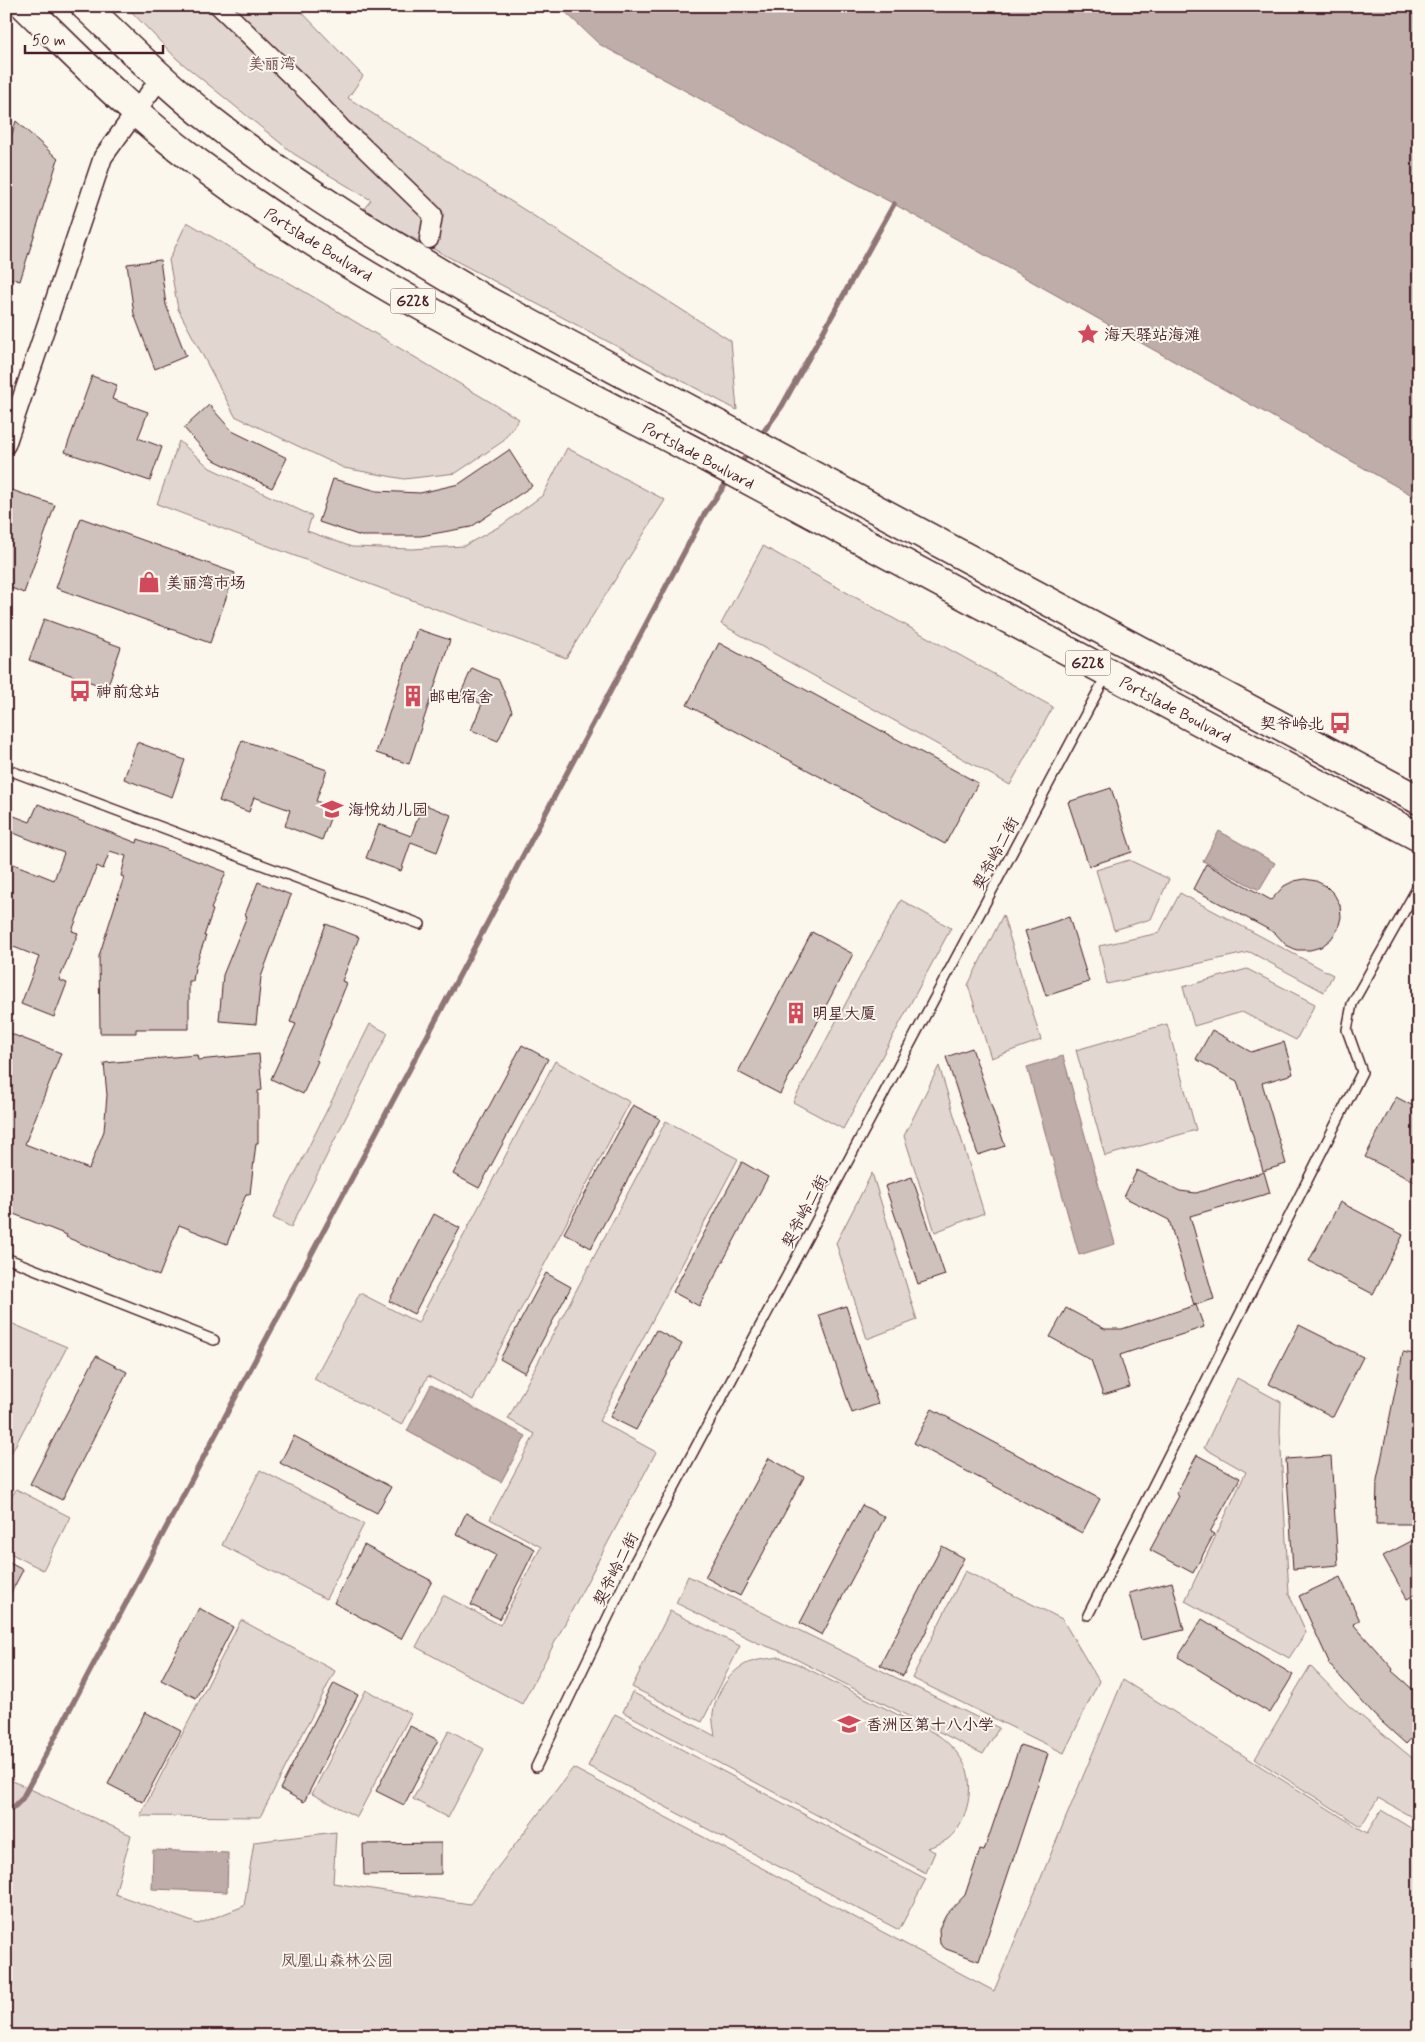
<svg xmlns="http://www.w3.org/2000/svg" width="1425" height="2042" font-family="Mynerve,'LXGW WenKai TC',sans-serif">
  <rect width="100%" height="100%" fill="#fbf7ec"/>
  <filter id="ink" filterUnits="userSpaceOnUse"><feTurbulence type="fractalNoise" baseFrequency=".02" numOctaves="2"/><feDisplacementMap in="SourceGraphic" scale="10" xChannelSelector="R" yChannelSelector="G"/><feConvolveMatrix kernelMatrix="1 2 1 2 8 2 1 2 1" color-interpolation-filters="sRGB"/></filter>
  <g filter="url(#ink)">
    <g fill="#e2d7d0" stroke="#967b7e">
      <path d="M 126,6 L 296,6 L 363,76 L 348,98 L 731,341 L 737,410 L 362,211 L 371,200 L 294,154 L 177,59 Z"/>
      <path d="M 187,222 L 519,419 L 502,442 L 456,473 L 404,479 L 344,468 L 235,416 L 178,309 L 169,260 Z"/>
      <path d="M 179,441 L 210,468 L 312,516 L 307,531 L 352,547 L 412,549 L 464,546 L 502,525 L 543,495 L 567,448 L 665,500 L 566,658 L 157,504 Z"/>
      <path d="M 763,546 L 1053,707 L 1010,785 L 721,624 Z"/>
      <path d="M 1129,860 L 1169,879 L 1151,919 L 1114,930 L 1096,870 Z"/>
      <path d="M 1180,893 L 1333,975 L 1324,992 L 1250,952 L 1107,984 L 1099,946 L 1159,933 Z"/>
      <path d="M 901,900 L 951,928 L 843,1129 L 793,1102 Z"/>
      <path d="M 1003,915 L 1041,1040 L 991,1058 L 968,985 Z"/>
      <path d="M 1247,969 L 1315,1004 L 1296,1040 L 1242,1012 L 1194,1026 L 1183,987 Z"/>
      <path d="M 370,1024 L 388,1033 L 291,1227 L 273,1218 Z"/>
      <path d="M 1167,1024 L 1196,1130 L 1105,1156 L 1076,1050 Z"/>
      <path d="M 555,1061 L 630,1102 L 473,1400 L 428,1376 L 402,1425 L 314,1379 L 360,1293 L 418,1323 Z"/>
      <path d="M 939,1066 L 984,1213 L 935,1232 L 904,1136 Z"/>
      <path d="M 666,1121 L 738,1159 L 599,1421 L 656,1452 L 522,1704 L 416,1647 L 443,1595 L 500,1625 L 541,1547 L 490,1519 L 535,1434 L 508,1419 Z"/>
      <path d="M 872,1173 L 917,1320 L 867,1339 L 836,1243 Z"/>
      <path d="M 6,1321 L 67,1347 L 6,1463 Z"/>
      <path d="M 1237,1378 L 1281,1402 L 1280,1433 L 1289,1594 L 1306,1632 L 1289,1658 L 1185,1601 L 1246,1472 L 1204,1448 Z"/>
      <path d="M 260,1470 L 364,1524 L 326,1599 L 222,1545 Z"/>
      <path d="M 16,1489 L 70,1517 L 43,1570 L 6,1551 L 6,1508 Z"/>
      <path d="M 965,1571 L 1062,1619 L 1099,1681 L 1064,1753 L 912,1678 Z"/>
      <path d="M 688,1576 L 999,1728 L 983,1754 L 780,1651 L 758,1643 L 676,1603 Z"/>
      <path d="M 670,1611 L 740,1646 L 702,1722 L 632,1687 Z"/>
      <path d="M 241,1620 L 335,1671 L 260,1817 L 140,1816 Z"/>
      <path d="M 779,1657 L 798,1664 L 938,1735 C 950,1744 961,1755 967,1770 C 974,1792 966,1824 948,1839 C 942,1843 934,1846 927,1848 L 935,1852 L 926,1873 L 623,1712 L 632,1692 L 715,1736 C 714,1729 712,1720 713,1713 C 716,1694 729,1671 748,1663 C 758,1659 769,1659 779,1657 Z"/>
      <path d="M 1310,1666 L 1349,1706 L 1411,1757 L 1419,1761 L 1419,1821 L 1378,1798 L 1361,1826 L 1255,1759 Z"/>
      <path d="M 1123,1680 L 1367,1833 L 1381,1810 L 1419,1833 L 1419,2036 L 6,2036 L 6,1778 L 131,1835 L 115,1894 L 198,1924 L 244,1906 L 254,1842 L 336,1832 L 333,1883 L 470,1904 L 573,1768 L 994,1991 Z"/>
      <path d="M 366,1690 L 411,1714 L 357,1817 L 312,1794 Z"/>
      <path d="M 615,1714 L 926,1879 L 899,1930 L 588,1766 Z"/>
      <path d="M 449,1730 L 484,1749 L 448,1818 L 413,1799 Z"/>
    </g>
    <g fill="#bfadaa" stroke="#907477">
      <path d="M 559,6 L 1419,6 L 1419,499 L 894,204 L 599,44 Z"/>
      <path d="M 1219,831 L 1275,863 L 1259,890 L 1203,861 Z"/>
      <path d="M 1063,1056 L 1115,1244 L 1079,1255 L 1027,1067 Z"/>
      <path d="M 431,1385 L 526,1436 L 501,1482 L 407,1431 Z"/>
      <path d="M 153,1850 L 228,1853 L 227,1892 L 152,1889 Z"/>
    </g>
    <g fill="none" stroke-linecap="round" stroke-linejoin="round">
      <g stroke="#907477" stroke-width="5.5">
        <path d="M 759,438 L 782,406 L 894,204"/>
        <path d="M 738,467 L 750,450"/>
        <path d="M 6,1810 L 15,1806 L 22,1799 L 705,513 L 730,478"/>
      </g>
    </g>
    <g fill="#cfc2bc" stroke="#4a1f2b">
      <path d="M 16,121 L 58,159 L 20,281 L 6,277 L 6,154 Z"/>
      <path d="M 160,260 L 166,305 L 186,356 L 155,369 L 134,314 L 127,264 Z"/>
      <path d="M 92,376 L 117,385 L 112,399 L 148,412 L 138,438 L 162,447 L 150,481 L 65,452 Z"/>
      <path d="M 209,405 L 232,431 L 287,458 L 272,488 L 212,459 L 184,428 Z"/>
      <path d="M 509,450 L 532,486 L 471,527 L 421,536 L 361,536 L 319,522 L 333,479 L 377,491 L 420,493 L 459,484 Z"/>
      <path d="M 6,488 L 55,505 L 24,593 L 6,586 Z"/>
      <path d="M 81,518 L 235,573 L 210,643 L 56,588 Z"/>
      <path d="M 44,619 L 121,647 L 107,688 L 29,660 Z"/>
      <path d="M 417,629 L 450,640 L 409,764 L 376,753 Z"/>
      <path d="M 719,643 L 978,783 L 945,844 L 687,705 Z"/>
      <path d="M 472,668 L 499,680 L 512,711 L 498,741 L 471,730 L 482,704 L 460,695 Z"/>
      <path d="M 242,740 L 327,770 L 316,801 L 334,808 L 322,840 L 285,826 L 290,810 L 254,797 L 249,812 L 219,801 Z"/>
      <path d="M 137,742 L 185,760 L 172,797 L 124,779 Z"/>
      <path d="M 1111,788 L 1132,852 L 1089,866 L 1068,802 Z"/>
      <path d="M 38,804 L 137,843 L 138,839 L 226,872 L 211,909 L 213,910 L 204,936 L 206,936 L 195,967 L 193,981 L 189,981 L 189,1029 L 136,1029 L 136,1033 L 100,1033 L 99,956 L 124,877 L 121,876 L 126,856 L 110,851 L 103,869 L 97,866 L 72,931 L 78,933 L 59,980 L 67,983 L 54,1017 L 21,1004 L 39,957 L 6,944 L 6,861 L 54,880 L 64,853 L 6,830 L 6,813 L 30,822 Z"/>
      <path d="M 423,804 L 451,815 L 437,852 L 411,842 L 401,871 L 366,858 L 379,824 L 411,836 Z"/>
      <path d="M 1206,864 L 1271,900 L 1284,886 L 1294,881 L 1305,879 L 1316,881 L 1326,886 L 1334,894 L 1340,905 L 1341,917 L 1338,929 L 1331,939 L 1321,947 L 1310,950 L 1297,950 L 1286,945 L 1275,933 L 1193,889 Z"/>
      <path d="M 258,882 L 291,895 L 261,977 L 256,1024 L 219,1021 L 223,975 L 247,916 L 245,915 Z"/>
      <path d="M 1069,917 L 1089,982 L 1046,996 L 1025,931 Z"/>
      <path d="M 326,924 L 359,937 L 342,981 L 347,983 L 316,1060 L 318,1061 L 303,1094 L 271,1079 L 296,1024 L 290,1022 Z"/>
      <path d="M 812,932 L 853,954 L 780,1094 L 738,1072 Z"/>
      <path d="M 1212,1030 L 1251,1052 L 1284,1042 L 1293,1074 L 1262,1083 L 1286,1164 L 1263,1171 L 1237,1081 L 1196,1059 Z"/>
      <path d="M 6,1032 L 61,1053 L 25,1144 L 89,1169 L 104,1131 L 107,1095 L 104,1063 L 197,1055 L 198,1060 L 259,1054 L 262,1090 L 258,1091 L 258,1143 L 256,1143 L 250,1194 L 246,1194 L 227,1244 L 179,1225 L 159,1276 L 66,1237 L 67,1235 L 6,1211 Z"/>
      <path d="M 522,1045 L 548,1059 L 479,1188 L 453,1174 Z"/>
      <path d="M 972,1048 L 1005,1146 L 978,1155 L 946,1057 Z"/>
      <path d="M 1396,1097 L 1419,1109 L 1419,1184 L 1365,1157 Z"/>
      <path d="M 633,1105 L 660,1119 L 591,1248 L 564,1233 Z"/>
      <path d="M 742,1162 L 768,1177 L 699,1306 L 673,1292 Z"/>
      <path d="M 1137,1170 L 1180,1191 L 1196,1193 L 1264,1172 L 1270,1193 L 1190,1216 L 1214,1299 L 1194,1305 L 1169,1220 L 1124,1197 Z"/>
      <path d="M 912,1177 L 945,1275 L 918,1284 L 885,1186 Z"/>
      <path d="M 1340,1202 L 1403,1235 L 1373,1294 L 1309,1261 Z"/>
      <path d="M 434,1214 L 460,1228 L 414,1314 L 389,1301 Z"/>
      <path d="M 546,1273 L 571,1287 L 525,1373 L 500,1359 Z"/>
      <path d="M 1196,1305 L 1204,1327 L 1120,1355 L 1130,1387 L 1103,1395 L 1091,1360 L 1050,1337 L 1066,1308 L 1105,1329 L 1122,1329 Z"/>
      <path d="M 846,1306 L 878,1404 L 852,1413 L 819,1315 Z"/>
      <path d="M 1299,1325 L 1363,1357 L 1333,1417 L 1269,1384 Z"/>
      <path d="M 656,1330 L 682,1344 L 636,1430 L 610,1417 Z"/>
      <path d="M 1403,1352 L 1419,1355 L 1419,1524 L 1376,1524 L 1377,1480 Z"/>
      <path d="M 96,1356 L 127,1372 L 62,1500 L 30,1484 Z"/>
      <path d="M 932,1409 L 1100,1499 L 1082,1533 L 914,1443 Z"/>
      <path d="M 294,1436 L 391,1487 L 377,1513 L 280,1463 Z"/>
      <path d="M 1197,1455 L 1240,1478 L 1210,1532 L 1214,1534 L 1193,1573 L 1150,1550 L 1179,1496 L 1176,1494 Z"/>
      <path d="M 1331,1456 L 1338,1565 L 1293,1569 L 1286,1459 Z"/>
      <path d="M 769,1458 L 804,1477 L 740,1596 L 705,1577 Z"/>
      <path d="M 862,1505 L 885,1517 L 822,1635 L 800,1623 Z"/>
      <path d="M 466,1513 L 535,1549 L 500,1619 L 471,1605 L 496,1555 L 456,1534 Z"/>
      <path d="M 1419,1537 L 1419,1593 L 1407,1599 L 1383,1556 Z"/>
      <path d="M 364,1545 L 432,1581 L 401,1639 L 334,1603 Z"/>
      <path d="M 942,1546 L 964,1558 L 903,1676 L 880,1665 Z"/>
      <path d="M 6,1561 L 23,1570 L 6,1602 Z"/>
      <path d="M 1340,1577 L 1360,1621 L 1353,1624 L 1393,1669 L 1392,1671 L 1419,1695 L 1419,1730 L 1406,1744 L 1373,1714 L 1328,1663 L 1329,1662 L 1299,1596 Z"/>
      <path d="M 1172,1582 L 1184,1630 L 1141,1640 L 1129,1593 Z"/>
      <path d="M 199,1608 L 233,1627 L 196,1698 L 161,1680 Z"/>
      <path d="M 1202,1619 L 1293,1675 L 1270,1713 L 1178,1657 Z"/>
      <path d="M 334,1683 L 358,1695 L 304,1802 L 280,1789 Z"/>
      <path d="M 145,1712 L 181,1731 L 143,1802 L 108,1784 Z"/>
      <path d="M 410,1726 L 438,1740 L 404,1805 L 376,1791 Z"/>
      <path d="M 1020,1745 L 1048,1754 L 979,1961 L 946,1949 L 940,1944 L 939,1929 L 946,1915 L 965,1895 L 980,1850 L 984,1851 Z"/>
      <path d="M 441,1843 L 441,1874 L 364,1875 L 363,1844 Z"/>
    </g>
    <g fill="none" stroke-linecap="round" stroke-linejoin="round">
      <g stroke="#4a1f2b" stroke-width="12">
        <g id="lane">
          <path d="M 6,769 L 420,924"/>
          <path d="M 6,1258 L 214,1340"/>
          <path d="M 1088,1615 L 1362,1072 L 1347,1030 L 1352,1004 L 1419,885"/>
          <path d="M 536,1767 L 633,1565 L 1106,676"/>
        </g>
      </g>
      <g stroke="#4a1f2b" stroke-width="21">
        <g id="street">
          <path d="M 219,6 L 310,94 L 343,130 L 359,143 L 433,215 L 429,239"/>
          <path d="M 6,445 L 103,157 L 161,77"/>
        </g>
      </g>
      <g stroke="#4a1f2b" stroke-width="31">
        <g id="highway">
          <path d="M 25,6 C 80,60 133,114 194,160 C 354,281 535,366 711,460 C 946,586 1182,713 1419,837"/>
          <path d="M 85,6 C 127,45 167,86 212,121 C 297,188 389,243 482,298 L 1419,800"/>
        </g>
      </g>
      <use href="#lane" stroke="#fbf7ec" stroke-width="9"/>
      <use href="#street" stroke="#fbf7ec" stroke-width="18"/>
      <use href="#highway" stroke="#fbf7ec" stroke-width="28"/>
    </g>
  </g>
  <defs>
    <g id="sight-bare" transform="scale(1.725)"><path d="M0-6L1.8-2.2L6-1.7L2.9 1.2L3.7 5.4L0 3.3L-3.7 5.4L-2.9 1.2L-6-1.7L-1.8-2.2Z" fill="#d1495b" stroke="#fbf7ec" stroke-width="2.5" paint-order="stroke"/></g>
    <g id="shop-bare" transform="scale(1.725)"><path d="M-5-2.5h2.3a2.7 3.5 0 0 1 5.4 0H5L5.5 6h-11ZM-1.5-2.5h3a1.5 2.3 0 0 0-3 0Z" fill="#d1495b" stroke="#fbf7ec" stroke-width="2.5" paint-order="stroke"/></g>
    <g id="bus-bare" transform="scale(1.725)"><path d="M-5-6H5V4H4V6H2V4H-2V6H-4V4H-5ZM-3.5-4V0h7V-4ZM-3.5 1.2v1.5H-2V1.2ZM2 1.2v1.5H3.5V1.2Z" fill="#d1495b" stroke="#fbf7ec" stroke-width="2.5" paint-order="stroke"/></g>
    <g id="building-bare" transform="scale(1.725)"><path d="M-4-6H4V6H1V3H-1V6H-4ZM-2.5-4.3h1.7v1.8h-1.7ZM.8-4.3h1.7v1.8H.8ZM-2.5-1h1.7V.8h-1.7ZM.8-1h1.7V.8H.8Z" fill="#d1495b" stroke="#fbf7ec" stroke-width="2.5" paint-order="stroke"/></g>
    <g id="school-bare" transform="scale(1.725)"><path d="M0-5L7-2L0 1L-7-2ZM-4 1L0 2.5L4 1V4Q0 6-4 4Z" fill="#d1495b" stroke="#fbf7ec" stroke-width="2.5" paint-order="stroke"/></g>
  </defs>
  <g fill-rule="evenodd">
    <use href="#sight-bare" x="1088" y="334"/>
    <use href="#shop-bare" x="149" y="582"/>
    <use href="#bus-bare" x="80" y="691"/>
    <use href="#building-bare" x="413" y="696"/>
    <use href="#bus-bare" x="1340" y="723"/>
    <use href="#school-bare" x="332" y="809"/>
    <use href="#building-bare" x="796" y="1013"/>
    <use href="#school-bare" x="849" y="1724"/>
  </g>
  <g text-anchor="middle" stroke-width="4" stroke-linejoin="round" paint-order="stroke">
    <g fill="#fbf7ec" stroke="#7f6065" stroke-width="1">
      <rect x="390.5" y="288.5" width="45" height="25" rx="4"/>
      <rect x="1065.5" y="650.5" width="45" height="25" rx="4"/>
    </g>
    <g font-size="15" font-weight="bold" fill="#4a1f2b">
      <text x="413" y="306">G228</text>
      <text x="1088" y="668">G228</text>
    </g>
    <g font-size="16" fill="#704d54" stroke="#fbf7ec">
      <text x="272" y="69">美丽湾</text>
      <text x="337" y="1966">凤凰山森林公园</text>
    </g>
    <g font-size="16" fill="#4a1f2b" stroke="#fbf7ec">
      <text transform="translate(319 244) rotate(32)" y="6">Portslade Boulvard</text>
      <text transform="translate(699 455) rotate(28)" y="6">Portslade Boulvard</text>
      <text transform="translate(1176 709) rotate(28)" y="6">Portslade Boulvard</text>
      <text transform="translate(995 853) rotate(-62)" y="6">契爷岭二街</text>
      <text transform="translate(804 1211) rotate(-62)" y="6">契爷岭二街</text>
      <text transform="translate(615 1569) rotate(-63)" y="6">契爷岭二街</text>
    </g>
    <g font-size="16" fill="#4a1f2b" stroke="#fbf7ec" text-anchor="start">
      <text x="1104" y="340">海天驿站海滩</text>
      <text x="166" y="588">美丽湾市场</text>
      <text x="96" y="697">神前总站</text>
      <text x="429" y="702">邮电宿舍</text>
      <text x="1324" y="729" text-anchor="end">契爷岭北</text>
      <text x="348" y="815">海悦幼儿园</text>
      <text x="812" y="1019">明星大厦</text>
      <text x="866" y="1730">香洲区第十八小学</text>
    </g>
  </g>
  <rect width="1425" height="2042" fill="none" stroke="#fbf7ec" stroke-width="25"/>
  <rect x="12" y="12" width="1400" height="2017" fill="none" stroke="#4a1f2b" stroke-width="2" filter="url(#ink)"/>
  <path d="M25 45v8h138v-8" fill="none" stroke="#4a1f2b" stroke-width="2.5"/>
  <text x="32" y="45" font-size="15" fill="#4a1f2b" stroke="#fbf7ec" stroke-width="4" paint-order="stroke">50 m</text>
</svg>
